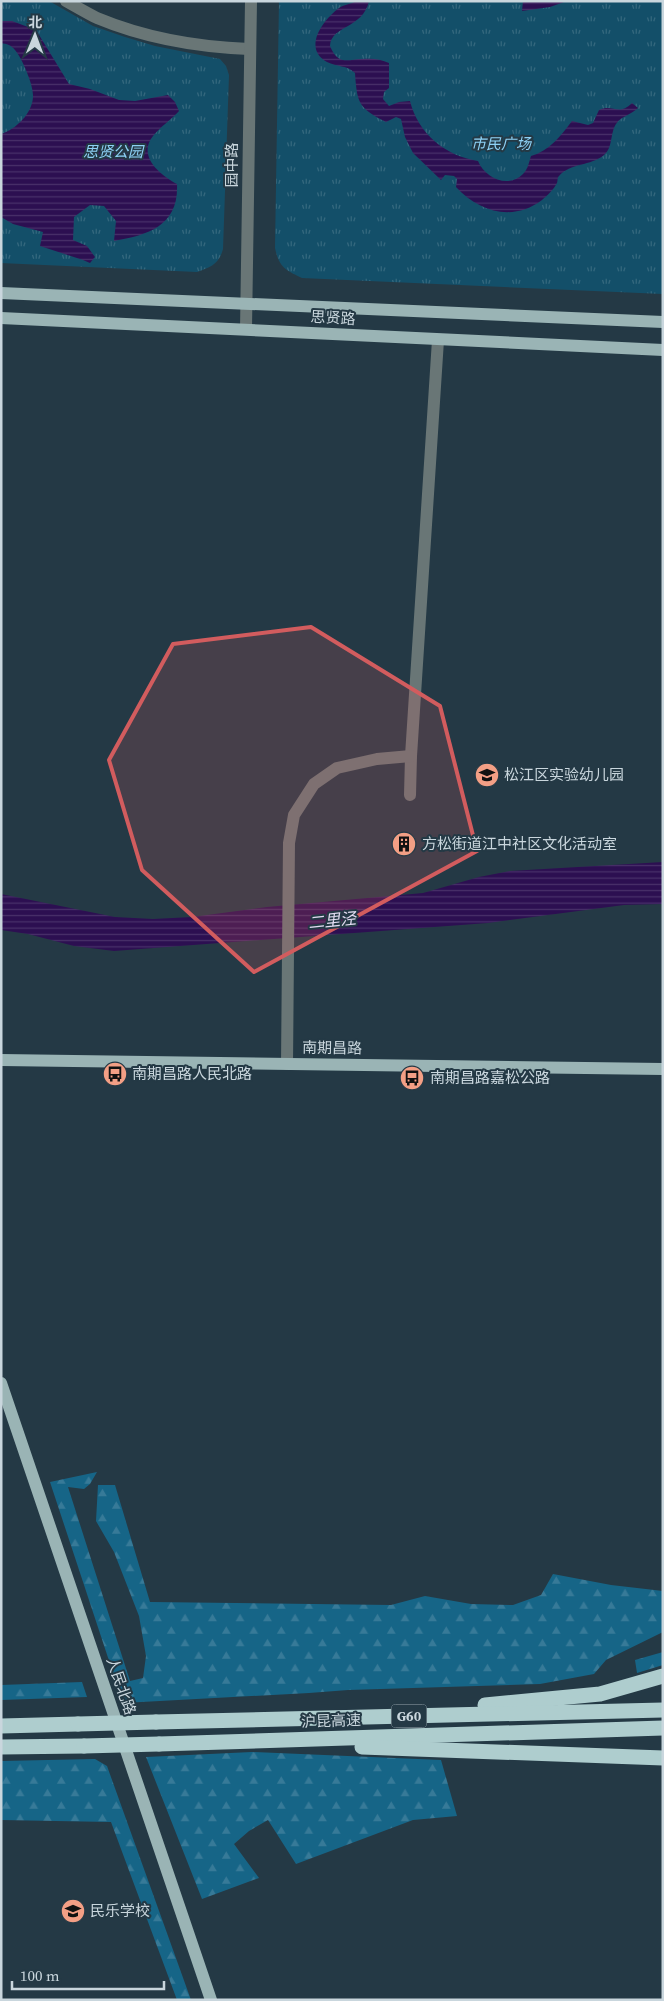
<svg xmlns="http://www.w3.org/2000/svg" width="664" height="2001" font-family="'Source Serif 4','Noto Sans SC',serif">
  <defs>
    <pattern id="grass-tufts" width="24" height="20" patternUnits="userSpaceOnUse" patternTransform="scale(1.25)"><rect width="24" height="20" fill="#134f69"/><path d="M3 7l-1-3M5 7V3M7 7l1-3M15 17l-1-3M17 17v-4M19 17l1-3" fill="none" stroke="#34687e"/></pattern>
    <pattern id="forest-firs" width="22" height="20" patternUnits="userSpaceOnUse" patternTransform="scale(1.25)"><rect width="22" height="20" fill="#166587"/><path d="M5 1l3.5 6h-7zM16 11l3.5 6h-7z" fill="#377a98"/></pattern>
    <pattern id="water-rules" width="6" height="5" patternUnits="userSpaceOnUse" patternTransform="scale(1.25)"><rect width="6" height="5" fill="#2c0f51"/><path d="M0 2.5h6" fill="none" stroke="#49316a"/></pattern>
  </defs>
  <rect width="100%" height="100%" fill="#243945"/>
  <g fill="url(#grass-tufts)">
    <path d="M 1,1 L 49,1 L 93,26 L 125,37 L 155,46 L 220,59 L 226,66 L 229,75 L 223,249 C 219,264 211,267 197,272 L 1,263 Z"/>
    <path d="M 279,1 L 663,1 L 663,294 L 302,278 C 285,270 279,267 275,248 Z"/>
  </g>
  <g fill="url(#forest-firs)">
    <path d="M 97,1472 L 90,1484 L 84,1489 L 68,1487 L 130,1681 L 143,1678 L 146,1656 L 139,1616 L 114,1552 L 96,1521 L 98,1485 L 115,1485 L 150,1602 L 391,1605 L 425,1596 L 471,1604 L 513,1605 L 541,1595 L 553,1574 L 611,1585 L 663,1591 L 663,1632 L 606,1660 L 594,1674 L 540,1684 L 348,1690 L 309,1693 L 123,1703 L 50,1482 Z"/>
    <path d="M 663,1652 L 663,1665 L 637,1673 L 635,1660 Z"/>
    <path d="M 82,1682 L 87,1697 L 1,1700 L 1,1685 Z"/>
    <path d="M 252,1752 L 441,1760 L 457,1816 L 413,1820 L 296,1864 L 268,1820 L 249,1831 L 234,1844 L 259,1878 L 202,1899 L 146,1757 Z"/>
    <path d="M 95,1759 L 107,1766 L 191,2000 L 177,2000 L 111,1822 L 1,1820 L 1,1761 Z"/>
  </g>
  <g fill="url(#water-rules)">
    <path d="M 357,1 L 369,1 C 363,29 331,25 330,46 C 338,65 346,60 362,59 C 372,58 381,59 389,63 L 389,88 L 384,92 L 383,99 L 389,106 L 399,102 L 410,101 C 418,134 446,156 478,161 C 485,178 508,189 523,174 C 528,169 529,162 531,156 C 549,151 561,136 572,121 L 588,125 L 593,123 L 599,110 C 613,103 618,117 632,103 L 638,108 C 631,115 621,116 616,124 C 610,133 613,148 604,155 C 591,166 570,163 559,176 C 557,178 558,180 557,183 C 554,189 547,196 542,200 C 513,222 479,212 456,187 L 457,179 L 454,176 L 445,175 L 441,180 L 413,153 L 405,137 L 401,119 L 396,117 L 386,122 C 359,108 357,104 355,73 C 347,65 337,67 327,62 C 302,48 323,20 339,8 C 343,5 351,4 357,1 Z"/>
    <path d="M 523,1 L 567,1 L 550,7 L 522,11 Z"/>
    <path d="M 1,21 L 12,21 L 36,30 L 69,84 L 90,89 L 119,100 L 135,101 L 168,95 L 175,102 L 179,111 C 171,120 161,126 153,136 C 137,156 160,175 177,184 C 179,226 148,235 114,241 L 116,221 L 104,206 L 90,205 L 74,217 L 73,240 L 87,246 L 95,257 L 90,263 L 83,260 L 40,246 L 43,232 L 13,224 L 1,217 L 1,134 C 16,129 32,114 33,97 C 34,86 22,58 15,50 C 11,45 7,44 1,43 Z"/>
    <path d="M 663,862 L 663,904 L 624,905 L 488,923 L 114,951 L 74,946 L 28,934 L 1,930 L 1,894 L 115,917 L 153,919 L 192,917 L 267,907 L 423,893 L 479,877 L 510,871 Z"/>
  </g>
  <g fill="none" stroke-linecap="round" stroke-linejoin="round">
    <g stroke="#697676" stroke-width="12">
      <path d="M 66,1 C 77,7 87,13 97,18 C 145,38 198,47 249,49"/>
      <path d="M 246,329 L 251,1"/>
      <path d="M 410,795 L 411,756 L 438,340"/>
      <path d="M 287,1064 L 289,843 L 294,815 L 314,784 L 337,768 L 377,759 L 411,756"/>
    </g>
    <g stroke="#9ab4b5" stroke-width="12">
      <path d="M 1,293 L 663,322"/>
      <path d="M 1,318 L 663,350"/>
      <path d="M 1,1060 L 663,1069"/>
      <path d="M 1,1383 L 211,2000"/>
    </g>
    <g stroke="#aecdce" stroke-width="15">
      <path d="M 485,1705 L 600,1694 L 663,1676"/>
      <path d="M 156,1722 L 663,1710"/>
      <path d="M 1,1726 L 78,1724"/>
      <path d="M 159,1744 L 663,1728"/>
      <path d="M 1,1747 L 84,1746"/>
      <path d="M 362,1747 L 663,1758"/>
    </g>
    <g stroke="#aecdce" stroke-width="15">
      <path d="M 78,1724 L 156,1722"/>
      <path d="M 84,1746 L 159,1744"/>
    </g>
  </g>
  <path fill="#d25c5e" fill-opacity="0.2" stroke="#d25c5e" stroke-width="4" stroke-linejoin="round" d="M 311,627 L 440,706 L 477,851 L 254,972 L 142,870 L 109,760 L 173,644 Z"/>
  <defs>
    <g id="school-disc" transform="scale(1.25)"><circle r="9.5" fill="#f39f85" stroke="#243945"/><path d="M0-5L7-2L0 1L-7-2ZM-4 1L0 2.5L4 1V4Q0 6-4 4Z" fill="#111"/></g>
    <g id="building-disc" transform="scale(1.25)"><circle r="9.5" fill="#f39f85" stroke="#243945"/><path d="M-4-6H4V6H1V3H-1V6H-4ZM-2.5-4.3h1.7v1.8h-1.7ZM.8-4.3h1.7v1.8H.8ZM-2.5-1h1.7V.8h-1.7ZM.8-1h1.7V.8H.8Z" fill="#111"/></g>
    <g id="bus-disc" transform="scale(1.25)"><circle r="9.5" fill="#f39f85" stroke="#243945"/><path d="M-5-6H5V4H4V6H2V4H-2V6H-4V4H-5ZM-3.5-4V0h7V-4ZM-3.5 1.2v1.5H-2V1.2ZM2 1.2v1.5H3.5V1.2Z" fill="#111"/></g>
  </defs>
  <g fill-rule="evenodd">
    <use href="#school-disc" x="487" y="775"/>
    <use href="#building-disc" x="404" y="844"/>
    <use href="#bus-disc" x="115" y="1074"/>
    <use href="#bus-disc" x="412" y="1078"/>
    <use href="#school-disc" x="73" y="1911"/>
  </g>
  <g text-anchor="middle" stroke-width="4" stroke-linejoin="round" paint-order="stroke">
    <rect fill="#243945" stroke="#98a7af" stroke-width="1" x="391.5" y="1704.5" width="35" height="23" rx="4"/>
    <g font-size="14" font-weight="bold" fill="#c9d6dd">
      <text x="409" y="1721">G60</text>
    </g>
    <g font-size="15" font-style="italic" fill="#8dd1f5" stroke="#243945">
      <text x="501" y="149">市民广场</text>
      <text x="113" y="157">思贤公园</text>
    </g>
    <g font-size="15" fill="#c9d6dd" stroke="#243945">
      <text transform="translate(232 165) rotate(-90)" y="5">园中路</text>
      <text transform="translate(333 318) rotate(3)" y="5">思贤路</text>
      <text transform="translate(332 1048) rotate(1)" y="5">南期昌路</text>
      <text transform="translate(121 1686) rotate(71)" y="5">人民北路</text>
      <text transform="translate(331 1721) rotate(-2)" y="5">沪昆高速</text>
    </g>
    <g font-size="15" fill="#c9d6dd" stroke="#243945" text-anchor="start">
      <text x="504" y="780">松江区实验幼儿园</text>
      <text x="422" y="849">方松街道江中社区文化活动室</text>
      <text x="132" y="1079">南期昌路人民北路</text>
      <text x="430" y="1083">南期昌路嘉松公路</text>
      <text x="90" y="1916">民乐学校</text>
    </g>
    <g font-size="16" font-style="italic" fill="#e3ddf2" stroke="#243945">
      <text transform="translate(332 920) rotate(-6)" y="6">二里泾</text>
    </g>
  </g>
  <rect width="664" height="2001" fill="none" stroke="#c9d6dd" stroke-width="5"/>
  <g transform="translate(35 35) rotate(1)" stroke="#243945" stroke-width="4" paint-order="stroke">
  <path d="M0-4L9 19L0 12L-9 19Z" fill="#c9d6dd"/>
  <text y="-8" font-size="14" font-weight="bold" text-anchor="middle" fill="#c9d6dd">北</text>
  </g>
  <path d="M12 1981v8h152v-8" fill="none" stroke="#c9d6dd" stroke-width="2.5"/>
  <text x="20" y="1981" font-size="15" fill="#c9d6dd" stroke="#243945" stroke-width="4" paint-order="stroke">100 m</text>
</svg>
